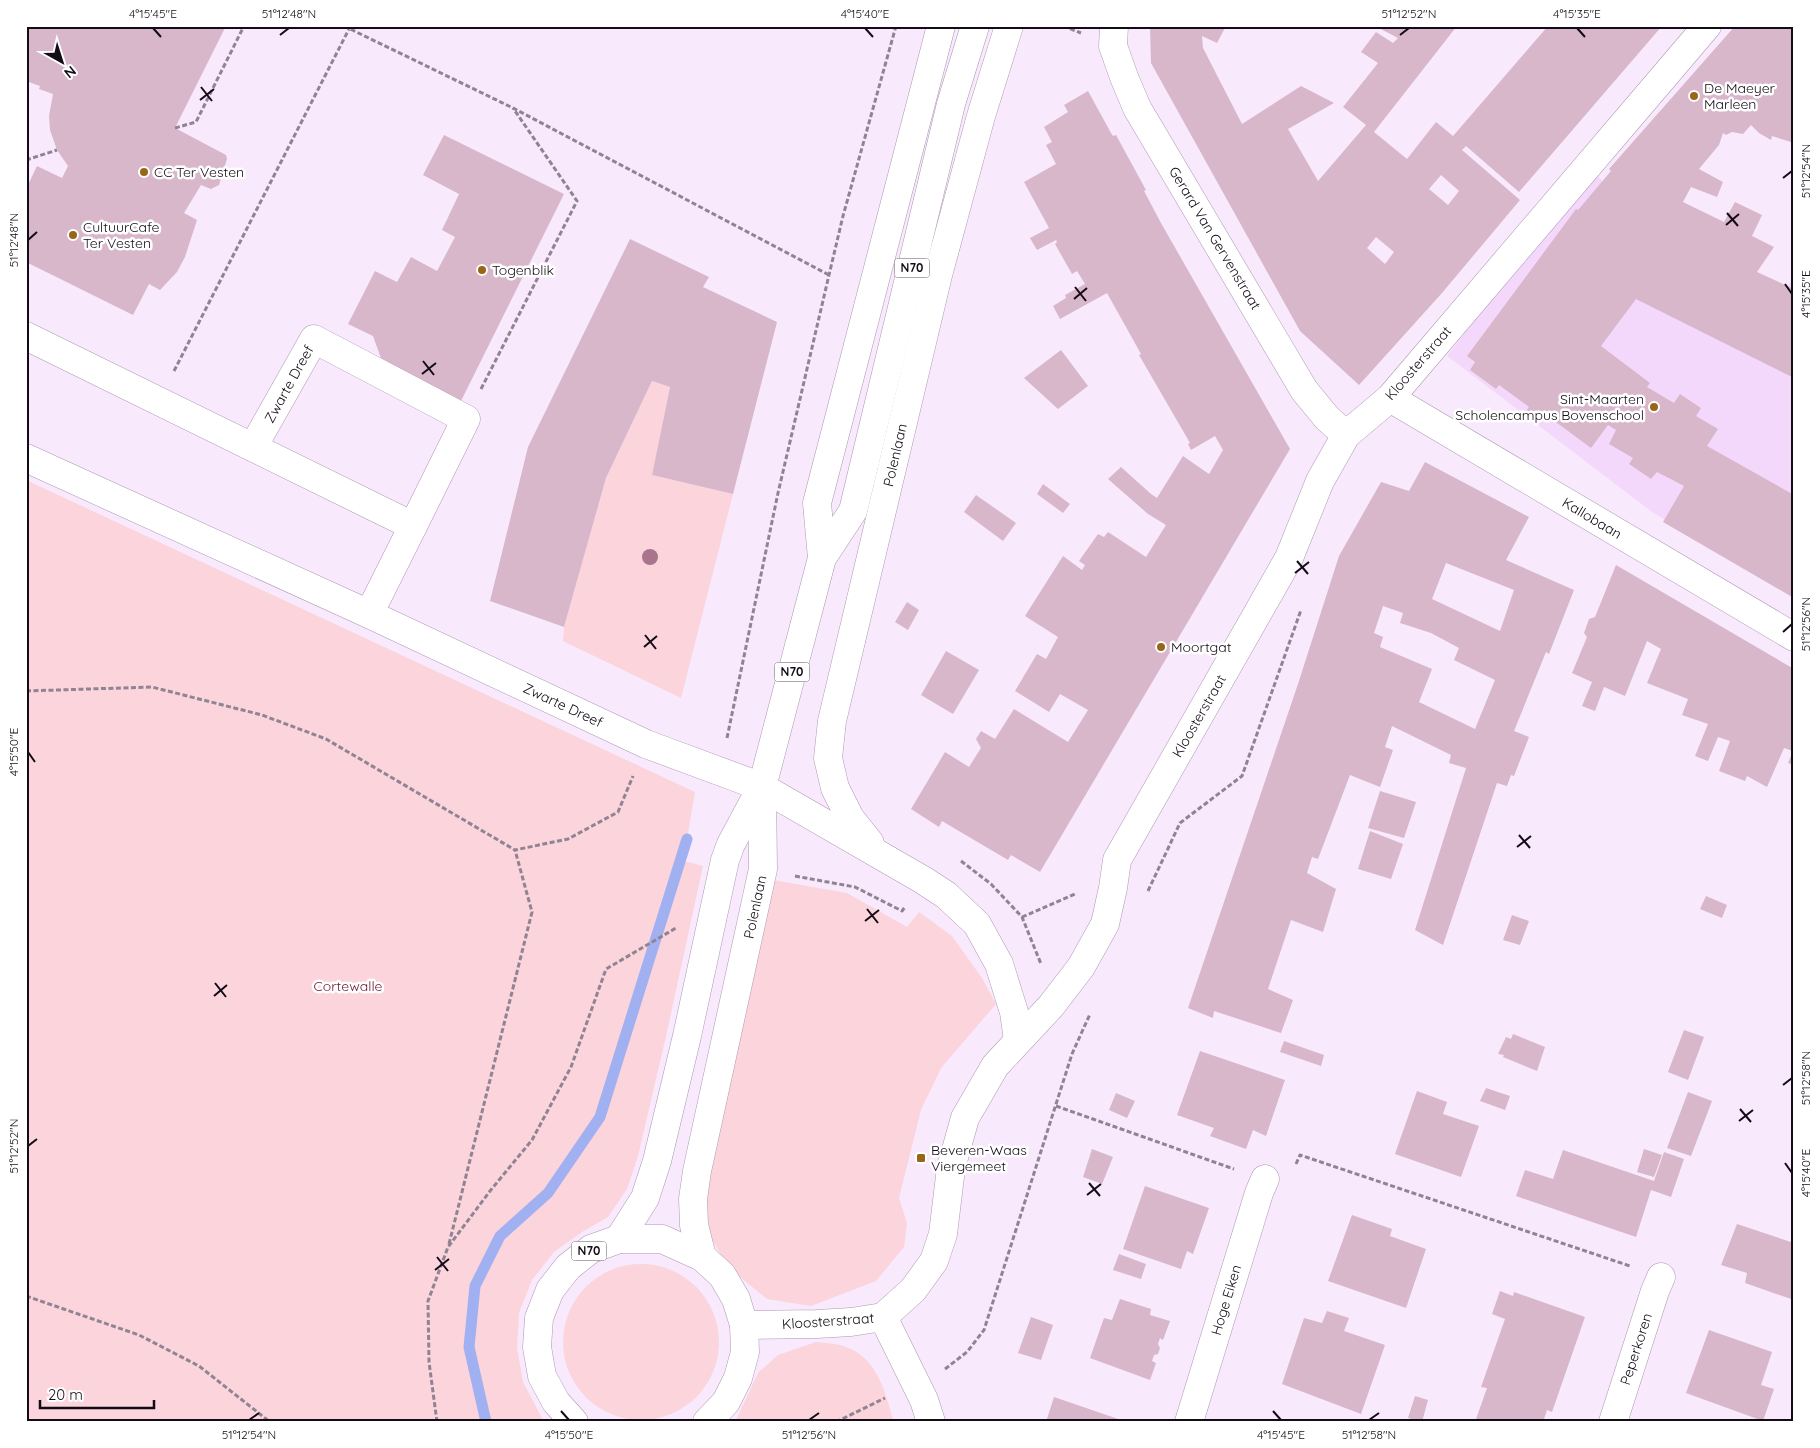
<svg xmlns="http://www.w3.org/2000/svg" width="1820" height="1448" font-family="Quicksand,sans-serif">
  <rect width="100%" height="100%" fill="#f8eafc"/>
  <path fill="#f4d8fc" d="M 1590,169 L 1654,229 L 1783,296 L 1794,275 L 1794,597 L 1652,512 L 1447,356 Z"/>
  <g fill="#fbd4dc">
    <path d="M 652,381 L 670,387 L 652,475 L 733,494 L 681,698 L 563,641 L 564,627 L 606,478 Z"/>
    <path d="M 26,480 L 695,792 L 687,839 L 680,860 L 703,866 L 667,1032 L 638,1156 L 627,1189 L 608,1217 L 582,1232 L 554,1252 L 532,1280 L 519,1313 L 517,1348 L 523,1382 L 544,1422 L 26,1422 Z"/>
    <path d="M 773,880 L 847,893 L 907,927 L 919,912 L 952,936 L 982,978 L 996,1004 L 941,1068 L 921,1110 L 899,1198 L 907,1223 L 904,1247 L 876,1281 L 811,1306 L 767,1299 L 729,1268 L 702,1223 L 705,1169 Z"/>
    <circle cx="641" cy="1342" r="78"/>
    <path d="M 816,1342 C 824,1343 834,1343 843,1346 C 878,1357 884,1390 894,1422 L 735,1422 L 758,1373 L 778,1355 Z"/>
  </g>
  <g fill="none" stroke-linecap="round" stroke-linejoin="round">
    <path stroke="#a1b0f1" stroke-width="11" d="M 486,1422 L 469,1347 L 475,1286 L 500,1236 L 548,1193 L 600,1117 L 687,839"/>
  </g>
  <g fill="#d8b7cb" fill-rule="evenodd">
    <path d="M 26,26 L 226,26 L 175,128 L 226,155 L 227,159 L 219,185 L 211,189 L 201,185 L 184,213 L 197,220 L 185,257 L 177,272 L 160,290 L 149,284 L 133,315 L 26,262 L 26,189 L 37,166 L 62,178 L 68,166 L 57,150 L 50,130 L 49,116 L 53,94 L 39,89 L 40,86 L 26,81 Z"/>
    <path d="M 1150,26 L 1226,26 L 1217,43 L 1202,36 L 1203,48 L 1242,124 L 1301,86 L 1334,103 L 1288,129 L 1318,181 L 1366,125 L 1343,107 L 1378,63 L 1361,52 L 1376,32 L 1393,43 L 1398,38 L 1375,26 L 1457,26 L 1374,132 L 1407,159 L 1436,122 L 1453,136 L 1548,26 L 1662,26 L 1519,192 L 1466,146 L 1462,150 L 1520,200 L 1442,293 L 1359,385 L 1300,331 L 1151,63 ZM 1441,175 L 1459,191 L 1448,205 L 1429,189 ZM 1376,237 L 1394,252 L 1385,264 L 1367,248 Z"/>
    <path d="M 1735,26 L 1794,26 L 1794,143 L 1772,136 L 1771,140 L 1759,133 L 1751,125 L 1743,134 L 1732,132 L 1726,135 L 1723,133 L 1719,145 L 1699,169 L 1723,182 L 1717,197 L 1691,187 L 1683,202 L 1724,222 L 1735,202 L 1762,215 L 1752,236 L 1774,247 L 1757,272 L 1794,289 L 1794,378 L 1636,299 L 1601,346 L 1650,383 L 1647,387 L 1674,403 L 1680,394 L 1701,408 L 1696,416 L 1718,429 L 1707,446 L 1794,495 L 1794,598 L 1663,522 L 1684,486 L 1657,472 L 1651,479 L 1629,464 L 1633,458 L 1609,444 L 1616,430 L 1608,425 L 1591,448 L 1545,414 L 1539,421 L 1526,411 L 1529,407 L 1499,385 L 1496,389 L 1470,370 L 1475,362 L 1467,356 L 1576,209 L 1578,210 L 1611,171 L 1609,169 Z"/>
    <path d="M 1088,91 L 1111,133 L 1113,136 L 1116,135 L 1146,190 L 1144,191 L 1161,223 L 1290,449 L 1040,872 L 1011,855 L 1008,860 L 942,821 L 939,827 L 911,809 L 945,752 L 969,767 L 981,748 L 976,739 L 981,731 L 995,739 L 1014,709 L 1068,742 L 1088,710 L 1060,694 L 1049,712 L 1015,691 L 1037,654 L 1046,659 L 1058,637 L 1025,616 L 1063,556 L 1082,570 L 1085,565 L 1079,561 L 1098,534 L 1104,537 L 1108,532 L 1146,557 L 1166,525 L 1148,514 L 1108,479 L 1121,467 L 1151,494 L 1157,498 L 1183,456 L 1209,474 L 1223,450 L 1215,436 L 1191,450 L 1188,444 L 1190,443 L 1139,355 L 1141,354 L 1107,293 L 1060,319 L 1053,306 L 1066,298 L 1065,295 L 1085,284 L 1077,271 L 1072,274 L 1055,244 L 1057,242 L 1056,240 L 1037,250 L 1030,238 L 1049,228 L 1024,182 L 1056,164 L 1046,145 L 1052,142 L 1044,127 L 1068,112 L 1064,105 Z"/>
    <path d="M 444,135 L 564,194 L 460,403 L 383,364 L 373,336 L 348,324 L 375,271 L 397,282 L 411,257 L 437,271 L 455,237 L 442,230 L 459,194 L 423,175 Z"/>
    <path d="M 630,239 L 709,277 L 703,287 L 777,322 L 733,494 L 652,475 L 670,387 L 652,381 L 606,478 L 564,627 L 490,601 L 528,447 Z"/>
    <path d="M 1061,350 L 1088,386 L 1058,409 L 1024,378 Z"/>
    <path d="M 1425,462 L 1529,517 L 1506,560 L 1574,590 L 1549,654 L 1546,652 L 1514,731 L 1529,737 L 1514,776 L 1511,775 L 1507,786 L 1497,783 L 1443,945 L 1415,930 L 1466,768 L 1449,763 L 1451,755 L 1392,726 L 1385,747 L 1393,750 L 1380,787 L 1350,775 L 1318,859 L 1312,857 L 1307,873 L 1336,889 L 1323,932 L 1291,920 L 1268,989 L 1293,1000 L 1281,1033 L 1214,1011 L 1213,1018 L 1188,1008 L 1298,684 L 1339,556 L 1381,482 L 1409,491 ZM 1446,563 L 1514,590 L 1500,631 L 1432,599 ZM 1383,606 L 1403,613 L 1400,623 L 1431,633 L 1459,648 L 1454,660 L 1495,680 L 1475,729 L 1419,702 L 1432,669 L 1380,647 L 1383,637 L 1374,633 Z"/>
    <path d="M 1043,484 L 1070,504 L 1063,513 L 1037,494 Z"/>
    <path d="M 976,495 L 1016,523 L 1003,541 L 964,512 Z"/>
    <path d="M 1616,565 L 1794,669 L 1794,765 L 1788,763 L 1793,751 L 1784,748 L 1767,787 L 1747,776 L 1745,781 L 1719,771 L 1730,741 L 1718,737 L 1708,761 L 1695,756 L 1708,724 L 1682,715 L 1688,699 L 1647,683 L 1661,649 L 1647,641 L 1625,696 L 1604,687 L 1595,711 L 1582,706 L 1592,682 L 1572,673 L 1587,637 L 1584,633 L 1589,619 L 1595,617 Z"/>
    <path d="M 907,602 L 919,610 L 908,630 L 895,622 Z"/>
    <path d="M 946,651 L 979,670 L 953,714 L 921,695 Z"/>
    <path d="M 1380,791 L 1416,802 L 1404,838 L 1368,828 Z"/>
    <path d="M 1370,831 L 1403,844 L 1391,879 L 1358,869 Z"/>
    <path d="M 1706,896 L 1727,905 L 1722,918 L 1700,909 Z"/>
    <path d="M 1512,915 L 1529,921 L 1520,945 L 1503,940 Z"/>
    <path d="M 1684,1030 L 1704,1037 L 1688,1080 L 1668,1072 Z"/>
    <path d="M 1513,1034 L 1545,1047 L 1537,1071 L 1503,1057 L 1504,1055 L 1498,1054 L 1506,1037 L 1511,1039 Z"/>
    <path d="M 1284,1041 L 1324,1055 L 1321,1066 L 1280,1052 Z"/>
    <path d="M 1200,1051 L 1285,1080 L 1266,1136 L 1253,1130 L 1246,1149 L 1210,1136 L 1214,1128 L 1177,1115 Z"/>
    <path d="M 1486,1088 L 1510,1096 L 1505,1110 L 1480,1101 Z"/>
    <path d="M 1417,1091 L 1447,1102 L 1443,1114 L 1479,1126 L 1461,1177 L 1395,1154 Z"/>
    <path d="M 1688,1092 L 1712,1101 L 1691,1156 L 1667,1148 Z"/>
    <path d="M 1116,1093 L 1135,1101 L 1127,1118 L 1109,1110 Z"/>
    <path d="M 1092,1149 L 1113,1157 L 1102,1184 L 1083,1177 Z"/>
    <path d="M 1644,1149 L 1662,1155 L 1654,1177 L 1637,1172 Z"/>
    <path d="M 1563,1150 L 1654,1181 L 1664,1152 L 1684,1159 L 1671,1197 L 1651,1190 L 1636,1237 L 1516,1196 L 1525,1170 L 1553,1179 Z"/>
    <path d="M 1145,1186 L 1209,1208 L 1193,1254 L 1187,1251 L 1181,1269 L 1123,1249 Z"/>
    <path d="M 1352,1215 L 1392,1229 L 1390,1236 L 1426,1249 L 1406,1308 L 1328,1281 Z"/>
    <path d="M 1737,1224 L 1794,1243 L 1794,1300 L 1745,1283 L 1747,1273 L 1721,1265 Z"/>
    <path d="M 1119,1254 L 1146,1264 L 1141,1279 L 1113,1270 Z"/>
    <path d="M 1500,1291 L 1513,1296 L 1514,1292 L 1585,1317 L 1552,1412 L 1547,1410 L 1543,1422 L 1475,1422 L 1487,1388 L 1481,1387 L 1505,1319 L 1492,1314 Z"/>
    <path d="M 1120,1299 L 1151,1309 L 1150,1315 L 1170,1321 L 1163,1340 L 1160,1338 L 1158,1344 L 1160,1348 L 1158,1354 L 1154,1355 L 1152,1361 L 1156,1363 L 1150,1380 L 1090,1358 L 1104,1318 L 1112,1320 Z"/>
    <path d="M 1327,1311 L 1349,1318 L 1344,1331 L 1385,1345 L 1361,1414 L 1282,1384 L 1304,1318 L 1322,1323 Z"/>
    <path d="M 1031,1317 L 1053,1325 L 1041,1360 L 1018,1353 Z"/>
    <path d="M 1709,1330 L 1772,1352 L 1761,1385 L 1774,1389 L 1763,1421 L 1686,1393 Z"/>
    <path d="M 1415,1396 L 1428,1400 L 1422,1422 L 1408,1418 Z"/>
    <path d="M 1054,1397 L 1124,1421 L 1124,1422 L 1046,1422 Z"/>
  </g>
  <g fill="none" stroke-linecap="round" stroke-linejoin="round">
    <g stroke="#ad97b2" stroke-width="29">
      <g id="minor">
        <path d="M 1114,26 L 1113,46 L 1124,77 L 1137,108 L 1304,390 L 1327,418 L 1346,435"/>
        <path d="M 26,336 L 413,526 L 369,614"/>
        <path d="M 1390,398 L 1794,637"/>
        <path d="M 253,447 L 314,339 L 466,419 L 413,526"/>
        <path d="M 26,458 L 369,614 L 646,744 L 762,787 L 923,880 L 946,895 L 977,924 L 999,964 L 1014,1012 L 1018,1040"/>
        <path d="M 870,843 L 850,818 L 835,788 L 828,758 L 832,721 L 938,275 L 981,116 L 1009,26"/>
        <path d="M 883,1317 L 924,1400 L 931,1422"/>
        <path d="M 744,1325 L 817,1324 L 851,1322 L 883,1317 L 913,1290 L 934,1261 L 943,1234 L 951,1168 L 965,1118 L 995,1066 L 1051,1006 L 1081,967 L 1105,924 L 1113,888 L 1117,860 L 1289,558 L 1320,481 L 1346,435 L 1390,398 L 1707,26"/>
        <path d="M 1189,1422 L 1259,1193 L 1265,1179"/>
        <path d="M 1613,1422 L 1655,1291 L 1661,1277"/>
      </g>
    </g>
    <g stroke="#ad97b2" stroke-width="29">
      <g id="major">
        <path d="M 822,558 L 817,503 L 941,26"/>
        <path d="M 619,1239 L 645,1198 L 657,1161 L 687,1036 L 725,860 L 731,844 L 761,788"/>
        <path d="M 702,1257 L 694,1225 L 693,1199 L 697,1171 L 763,869 L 762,787 L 822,558 L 853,511 L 951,104 L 975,26"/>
        <path d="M 574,1422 L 556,1402 L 542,1376 L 537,1347 L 539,1318 L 550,1290 L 568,1267 L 591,1249 L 619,1239 L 662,1239 L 702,1257 L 722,1275 L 736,1299 L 744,1325 L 745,1352 L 738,1378 L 726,1402 L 707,1422"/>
      </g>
    </g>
    <g stroke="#908493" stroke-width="3" stroke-dasharray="5 2.5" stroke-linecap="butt">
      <path d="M 344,26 L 513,108 L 829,275"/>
      <path d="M 1063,26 L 1081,33"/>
      <path d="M 175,128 L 196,122 L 244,26"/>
      <path d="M 26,160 L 57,150"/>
      <path d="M 174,371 L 349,29"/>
      <path d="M 481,389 L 577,201 L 513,108"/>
      <path d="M 26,691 L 152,687 L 262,715 L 326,739 L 515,850 L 568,839 L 618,812 L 633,776"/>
      <path d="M 727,738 L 778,493 L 829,275 L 843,216 L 896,26"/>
      <path d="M 961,861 L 991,884 L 1022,917 L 1041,964"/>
      <path d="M 795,876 L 855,887 L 902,911 L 905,907"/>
      <path d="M 1148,891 L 1180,823 L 1242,776 L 1301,610"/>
      <path d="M 1022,917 L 1077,893"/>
      <path d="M 1056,1106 L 1234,1169"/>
      <path d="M 1296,1164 L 1300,1155 L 1630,1266"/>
      <path d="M 449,1244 L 532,912 L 515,850"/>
      <path d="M 26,1296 L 139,1335 L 199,1366 L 270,1422"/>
      <path d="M 945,1369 L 967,1352 L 984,1330 L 1072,1054 L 1090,1014"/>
      <path d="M 437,1422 L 429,1362 L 428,1301 L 448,1247 L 490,1191 L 532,1140 L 571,1067 L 606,969 L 676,928"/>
      <path d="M 836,1422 L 885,1398"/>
    </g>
    <use href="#minor" stroke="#fff" stroke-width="28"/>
    <use href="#major" stroke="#fff" stroke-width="28"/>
  </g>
  <circle fill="#a9758d" cx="650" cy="557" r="8"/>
  <path fill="none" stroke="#130b15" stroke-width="2" d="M 153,28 L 161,37M 865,28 L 873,37M 1577,28 L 1585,37M 280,35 L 289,28M 1400,35 L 1409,28M 201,87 L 212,101M 200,100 L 214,89M 1783,178 L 1792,171M 1727,213 L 1738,226M 1726,225 L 1739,214M 28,240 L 37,232M 1785,284 L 1792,294M 1075,287 L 1086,301M 1074,299 L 1087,288M 423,361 L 434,375M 422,374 L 436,363M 1297,561 L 1308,574M 1295,573 L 1309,562M 1783,632 L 1792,624M 645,635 L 656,649M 644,647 L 657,636M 28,752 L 35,762M 1519,835 L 1530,848M 1517,847 L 1531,836M 867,909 L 878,923M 865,921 L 879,910M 215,983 L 226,997M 214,996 L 227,985M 1783,1085 L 1792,1078M 1740,1109 L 1751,1122M 1739,1121 L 1753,1110M 28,1146 L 37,1139M 1785,1163 L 1792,1173M 1089,1183 L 1100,1196M 1087,1195 L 1101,1184M 437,1257 L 448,1271M 435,1270 L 449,1259M 561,1411 L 569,1420M 1273,1411 L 1281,1420M 249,1420 L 259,1413M 809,1420 L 819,1413M 1369,1420 L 1379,1413"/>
  <g fill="#986619" stroke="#fff" stroke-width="2">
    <circle cx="1694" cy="96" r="5"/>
    <circle cx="144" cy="172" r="5"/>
    <circle cx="73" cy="235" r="5"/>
    <circle cx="482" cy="270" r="5"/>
    <circle cx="1654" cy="407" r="5"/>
    <circle cx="1161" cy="647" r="5"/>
    <rect x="916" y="1153" width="10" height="10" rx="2.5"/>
  </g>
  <g text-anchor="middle" stroke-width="5" stroke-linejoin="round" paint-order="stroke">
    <g fill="#fff" stroke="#5a545b" stroke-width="1">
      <rect x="894.5" y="258.5" width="35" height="19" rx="4"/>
      <rect x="774.5" y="662.5" width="35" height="19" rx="4"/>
      <rect x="571.5" y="1241.5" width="35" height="19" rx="4"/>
    </g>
    <g font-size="12" font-weight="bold" fill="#130b15">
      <text x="912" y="272">N70</text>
      <text x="792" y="676">N70</text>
      <text x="589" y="1255">N70</text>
    </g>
    <g font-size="14" fill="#130b15" stroke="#fff" text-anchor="start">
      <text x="1704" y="93">De Maeyer<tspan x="1704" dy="16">Marleen</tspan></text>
      <text x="154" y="177">CC Ter Vesten</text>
      <text x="83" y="232">CultuurCafe<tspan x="83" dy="16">Ter Vesten</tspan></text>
      <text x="492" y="275">Togenblik</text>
      <text x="1644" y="404" text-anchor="end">Sint-Maarten<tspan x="1644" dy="16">Scholencampus Bovenschool</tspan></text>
      <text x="1171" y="652">Moortgat</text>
      <text x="931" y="1155">Beveren-Waas<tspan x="931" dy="16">Viergemeet</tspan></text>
    </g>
    <g font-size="14" fill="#130b15" stroke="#fff">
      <text transform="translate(1215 238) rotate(59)" y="5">Gerard Van Gervenstraat</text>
      <text transform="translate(1418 363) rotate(-49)" y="5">Kloosterstraat</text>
      <text transform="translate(289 384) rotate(-61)" y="5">Zwarte Dreef</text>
      <text transform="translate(895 455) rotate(-77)" y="5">Polenlaan</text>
      <text transform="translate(1592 518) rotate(31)" y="5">Kallobaan</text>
      <text transform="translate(563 705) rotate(25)" y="5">Zwarte Dreef</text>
      <text transform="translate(1199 716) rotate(-60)" y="5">Kloosterstraat</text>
      <text transform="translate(755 907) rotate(-78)" y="5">Polenlaan</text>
      <text transform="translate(1226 1300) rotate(-73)" y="5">Hoge Eiken</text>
      <text transform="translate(828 1321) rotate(-4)" y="5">Kloosterstraat</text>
      <text transform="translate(1636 1349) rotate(-72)" y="5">Peperkoren</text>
    </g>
    <g font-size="14" fill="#691633" stroke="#fff">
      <text x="348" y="991">Cortewalle</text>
    </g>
  </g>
  <rect width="1820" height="1448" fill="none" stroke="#ffffff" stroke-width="55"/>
  <g transform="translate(62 62) rotate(141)" stroke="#ffffff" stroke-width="4" paint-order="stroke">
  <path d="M0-4L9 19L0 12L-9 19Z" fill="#130b15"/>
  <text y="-8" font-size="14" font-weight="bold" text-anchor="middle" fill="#130b15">N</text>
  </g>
  <path d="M40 1400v8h114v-8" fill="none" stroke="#130b15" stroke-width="2.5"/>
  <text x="48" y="1400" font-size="15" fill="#130b15" stroke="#ffffff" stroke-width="4" paint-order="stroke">20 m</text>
  <rect x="28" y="28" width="1764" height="1392" fill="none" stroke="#130b15" stroke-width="2"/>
  <g font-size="12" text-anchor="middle" fill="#130b15">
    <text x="153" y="18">4°15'45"E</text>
    <text x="289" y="18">51°12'48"N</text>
    <text x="865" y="18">4°15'40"E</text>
    <text x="1409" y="18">51°12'52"N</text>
    <text x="1577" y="18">4°15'35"E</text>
    <text transform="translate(1806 171) rotate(-90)" y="4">51°12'54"N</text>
    <text transform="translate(14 240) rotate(-90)" y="4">51°12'48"N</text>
    <text transform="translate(1806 294) rotate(-90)" y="4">4°15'35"E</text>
    <text transform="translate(1806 624) rotate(-90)" y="4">51°12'56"N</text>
    <text transform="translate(14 752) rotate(-90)" y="4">4°15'50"E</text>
    <text transform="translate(1806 1078) rotate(-90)" y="4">51°12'58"N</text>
    <text transform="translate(14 1146) rotate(-90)" y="4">51°12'52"N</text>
    <text transform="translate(1806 1173) rotate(-90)" y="4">4°15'40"E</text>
    <text x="249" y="1439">51°12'54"N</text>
    <text x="569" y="1439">4°15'50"E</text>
    <text x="809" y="1439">51°12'56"N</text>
    <text x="1281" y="1439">4°15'45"E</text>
    <text x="1369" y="1439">51°12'58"N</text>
  </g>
</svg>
